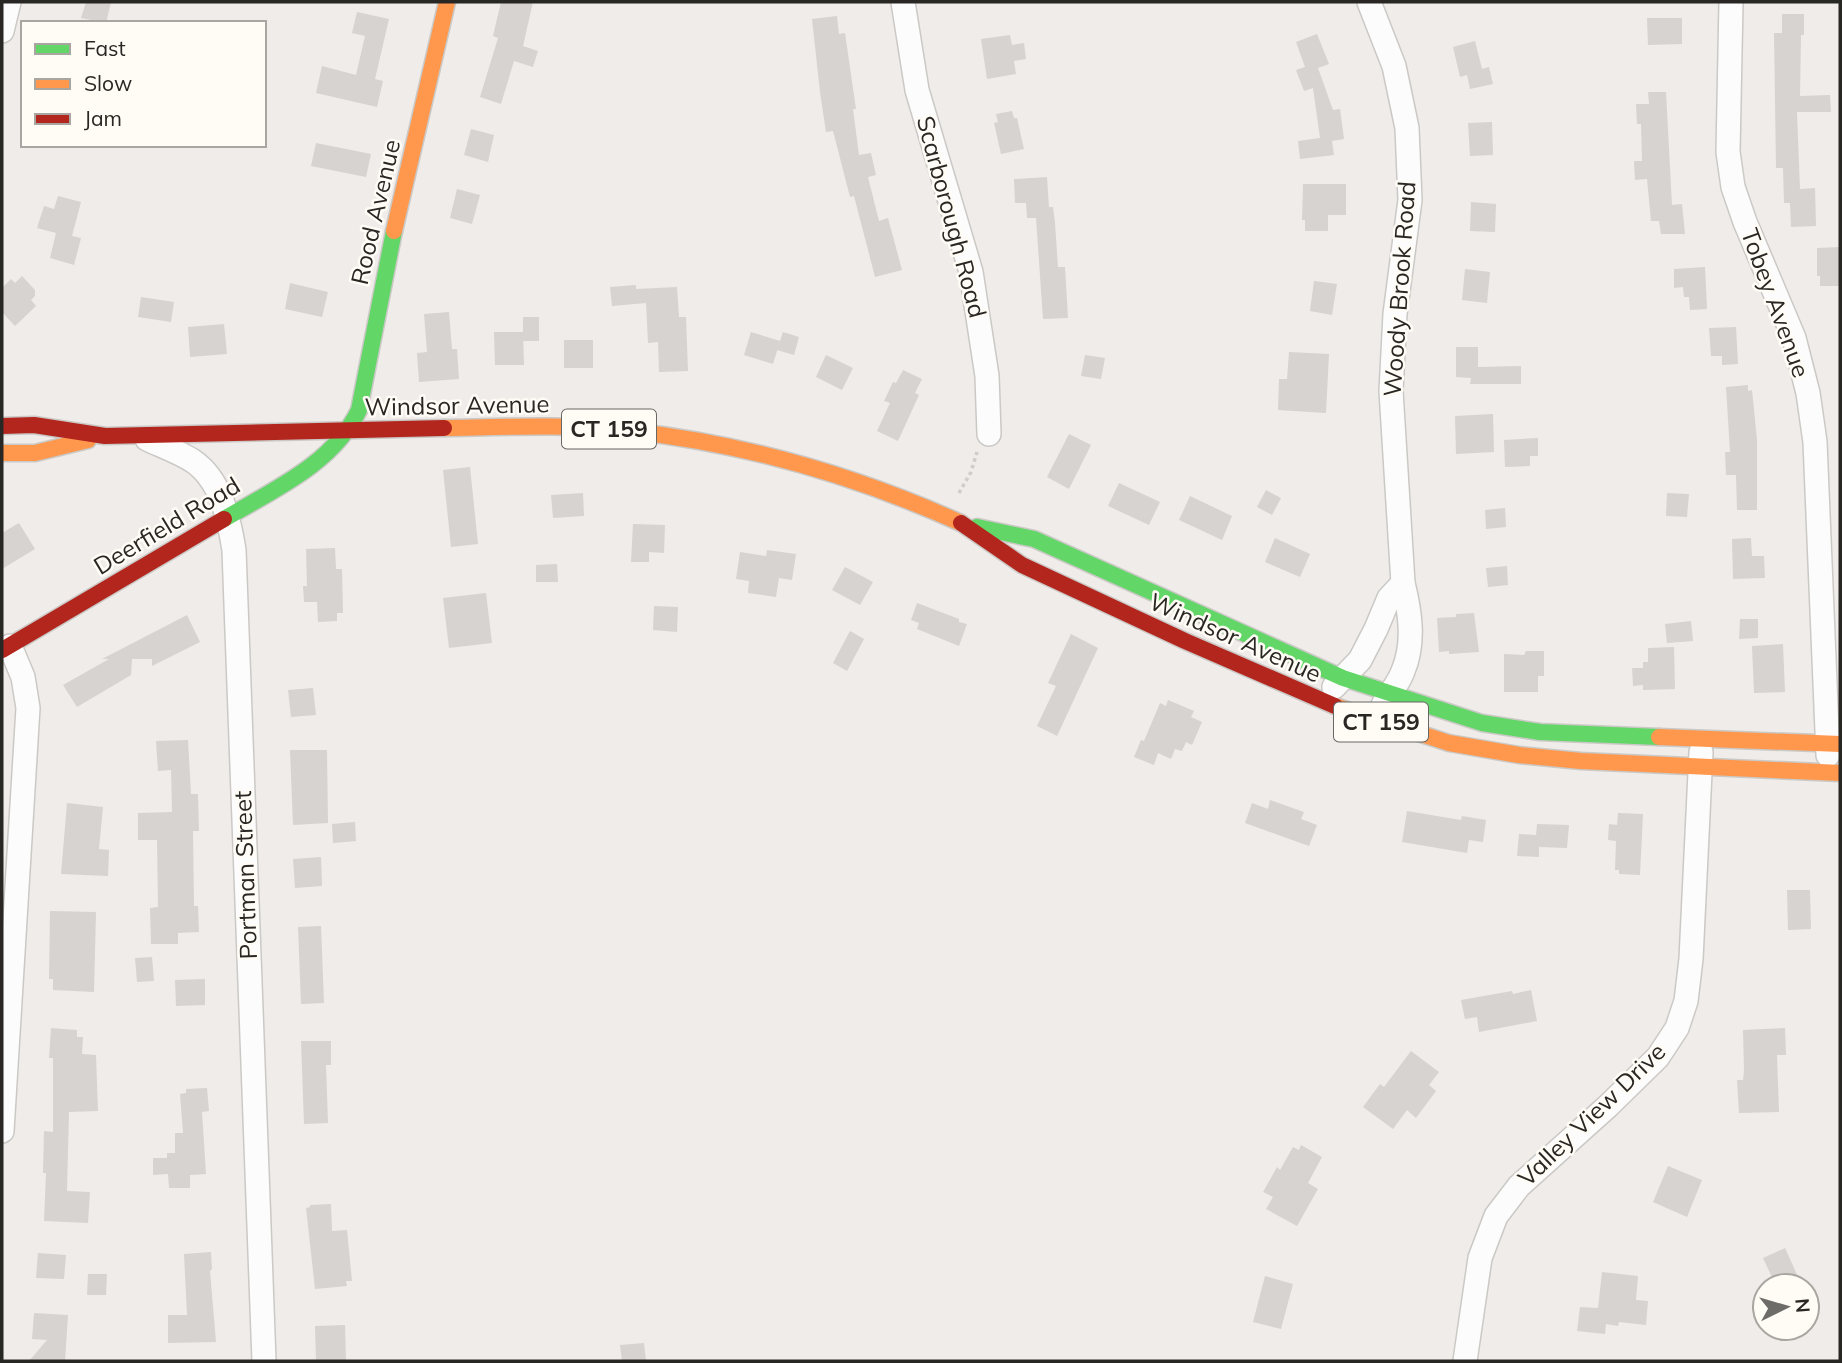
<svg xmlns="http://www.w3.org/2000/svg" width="1842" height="1363" font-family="Mulish,sans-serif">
  <rect width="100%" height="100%" fill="#efece9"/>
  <g fill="#d6d3d1">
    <path d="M 86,2 L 111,2 L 106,23 L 81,18 Z"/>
    <path d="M 501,2 L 533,2 L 523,46 L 538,51 L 533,67 L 514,61 L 501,104 L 480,97 L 498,38 L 493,36 Z"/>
    <path d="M 357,12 L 389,19 L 375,79 L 383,81 L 377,107 L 316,93 L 322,66 L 356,75 L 365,36 L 352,33 Z"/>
    <path d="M 1782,14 L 1804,14 L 1804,35 L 1801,35 L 1800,96 L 1830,95 L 1831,112 L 1797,112 L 1800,189 L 1815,188 L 1816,226 L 1791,227 L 1790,203 L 1784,203 L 1783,168 L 1776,168 L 1774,33 L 1782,33 Z"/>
    <path d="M 837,16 L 839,34 L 845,33 L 856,109 L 853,109 L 859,155 L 871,153 L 876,175 L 868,177 L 879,221 L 888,218 L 902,270 L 875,277 L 854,196 L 850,197 L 833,131 L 826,132 L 820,92 L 812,19 Z"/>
    <path d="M 1647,18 L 1682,18 L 1682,44 L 1648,45 Z"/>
    <path d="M 1317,34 L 1329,64 L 1318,68 L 1333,110 L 1340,109 L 1344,139 L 1332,141 L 1334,155 L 1300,159 L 1298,141 L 1320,138 L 1313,88 L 1304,91 L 1296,70 L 1305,67 L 1296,42 Z"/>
    <path d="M 1010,35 L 1012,45 L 1024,43 L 1026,59 L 1014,61 L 1016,74 L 987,79 L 981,39 Z"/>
    <path d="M 1475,41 L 1482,69 L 1489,67 L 1493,84 L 1470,89 L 1467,75 L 1460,77 L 1453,47 Z"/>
    <path d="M 1648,92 L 1666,92 L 1672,205 L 1682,204 L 1685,234 L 1661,234 L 1659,221 L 1651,221 L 1647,179 L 1635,180 L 1634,161 L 1642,161 L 1641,124 L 1637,124 L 1636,104 L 1649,104 Z"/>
    <path d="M 1012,111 L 1014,118 L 1017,118 L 1024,149 L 1001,154 L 994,123 L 998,122 L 996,114 Z"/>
    <path d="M 1492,122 L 1493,155 L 1470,156 L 1468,123 Z"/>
    <path d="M 471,129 L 494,135 L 488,162 L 464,155 Z"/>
    <path d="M 316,143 L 371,154 L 366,177 L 311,166 Z"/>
    <path d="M 1047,177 L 1049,207 L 1053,207 L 1055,223 L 1058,267 L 1065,267 L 1068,318 L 1043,319 L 1036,218 L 1027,218 L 1026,203 L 1015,203 L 1014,179 Z"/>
    <path d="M 1303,184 L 1346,184 L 1346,215 L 1328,215 L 1328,231 L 1305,231 L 1305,220 L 1302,220 Z"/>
    <path d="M 457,189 L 480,195 L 472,224 L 450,218 Z"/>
    <path d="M 58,196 L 81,202 L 72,236 L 81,238 L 74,265 L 50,258 L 56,233 L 37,228 L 44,206 L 54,209 Z"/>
    <path d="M 1471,202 L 1496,204 L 1495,232 L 1470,231 Z"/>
    <path d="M 1840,247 L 1840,286 L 1820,286 L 1820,276 L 1817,276 L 1817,248 Z"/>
    <path d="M 1705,267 L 1707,309 L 1690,310 L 1689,297 L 1684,297 L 1683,287 L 1674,288 L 1674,269 Z"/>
    <path d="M 1465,269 L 1490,272 L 1487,303 L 1462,300 Z"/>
    <path d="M 22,276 L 35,290 L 35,296 L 31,300 L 36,306 L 15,326 L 2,312 L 2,288 L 11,279 L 15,283 Z"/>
    <path d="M 1314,281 L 1337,284 L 1332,315 L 1310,311 Z"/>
    <path d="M 290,283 L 328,292 L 322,317 L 285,309 Z"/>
    <path d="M 636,285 L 636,289 L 677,287 L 679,317 L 686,317 L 688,371 L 659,372 L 658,342 L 648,343 L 646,303 L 612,306 L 610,287 Z"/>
    <path d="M 141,297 L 174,302 L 171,322 L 138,317 Z"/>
    <path d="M 449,312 L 452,349 L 457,349 L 459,379 L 419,382 L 417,353 L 427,352 L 424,314 Z"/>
    <rect x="523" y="317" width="16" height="24"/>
    <path d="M 224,324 L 227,354 L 190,357 L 188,327 Z"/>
    <path d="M 1736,327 L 1738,364 L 1722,365 L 1722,356 L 1711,356 L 1709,328 Z"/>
    <path d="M 494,332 L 523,332 L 524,365 L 495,365 Z"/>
    <path d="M 751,332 L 780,341 L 773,364 L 744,355 Z"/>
    <path d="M 783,332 L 799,337 L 794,355 L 777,350 Z"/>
    <rect x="564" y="340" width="29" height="28"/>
    <path d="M 1456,347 L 1478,347 L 1478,367 L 1521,366 L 1521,384 L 1470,384 L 1471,378 L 1456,377 Z"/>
    <path d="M 1289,352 L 1329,354 L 1326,413 L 1278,410 L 1279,379 L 1287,379 Z"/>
    <path d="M 826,355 L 853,368 L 842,390 L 816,377 Z"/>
    <path d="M 1085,355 L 1105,358 L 1101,379 L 1081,376 Z"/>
    <path d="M 903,370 L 922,379 L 915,393 L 919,395 L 898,441 L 877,431 L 890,403 L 884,401 L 893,382 L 896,383 Z"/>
    <path d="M 1748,385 L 1748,391 L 1752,390 L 1757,440 L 1757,510 L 1737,510 L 1736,475 L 1726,475 L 1725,452 L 1730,452 L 1726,387 Z"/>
    <path d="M 1493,414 L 1494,452 L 1456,454 L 1455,416 Z"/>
    <path d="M 1069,434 L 1091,445 L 1069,489 L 1047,477 Z"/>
    <path d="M 1538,438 L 1538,456 L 1530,456 L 1530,466 L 1505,467 L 1504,440 Z"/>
    <path d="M 470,467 L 478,544 L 451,547 L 443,470 Z"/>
    <path d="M 1119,483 L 1160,502 L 1149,525 L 1108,506 Z"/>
    <path d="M 1266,490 L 1281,498 L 1272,515 L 1257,507 Z"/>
    <path d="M 583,493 L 584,516 L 553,518 L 551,495 Z"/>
    <path d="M 1667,493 L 1689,494 L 1687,517 L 1666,516 Z"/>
    <path d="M 1190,496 L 1232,516 L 1222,540 L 1179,520 Z"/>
    <path d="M 1505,508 L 1506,527 L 1486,529 L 1485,510 Z"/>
    <path d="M 19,523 L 35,549 L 2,569 L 2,533 Z"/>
    <path d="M 633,524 L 665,525 L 664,553 L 649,552 L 649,562 L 631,562 Z"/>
    <path d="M 1275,538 L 1310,554 L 1300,577 L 1265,562 Z"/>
    <path d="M 1751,538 L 1752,556 L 1764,556 L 1765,578 L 1733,579 L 1732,539 Z"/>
    <path d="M 335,548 L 336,569 L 342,569 L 343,613 L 337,613 L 337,621 L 318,622 L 317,602 L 304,602 L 303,586 L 307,586 L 306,549 Z"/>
    <path d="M 767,550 L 796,554 L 792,580 L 779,578 L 776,597 L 748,593 L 749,581 L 736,579 L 740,552 L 766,556 Z"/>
    <path d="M 557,564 L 558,582 L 536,582 L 536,565 Z"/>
    <path d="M 1507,566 L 1508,585 L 1488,587 L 1486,568 Z"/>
    <path d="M 845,567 L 873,582 L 860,605 L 832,590 Z"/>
    <path d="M 486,593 L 492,643 L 449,648 L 443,598 Z"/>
    <path d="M 917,603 L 959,619 L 959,622 L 967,624 L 959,646 L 917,629 L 919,623 L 911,620 Z"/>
    <path d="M 654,606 L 678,607 L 677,632 L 653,630 Z"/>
    <path d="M 1474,613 L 1479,652 L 1449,654 L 1449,651 L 1439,652 L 1437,618 L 1456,617 L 1456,614 Z"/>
    <path d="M 187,615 L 200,642 L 152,666 L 152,659 L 132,659 L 131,675 L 77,707 L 63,685 L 109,659 L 102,659 Z"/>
    <path d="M 1740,619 L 1758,619 L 1758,638 L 1739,639 Z"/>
    <path d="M 1691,621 L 1693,641 L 1667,643 L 1665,624 Z"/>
    <path d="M 850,631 L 864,639 L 847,671 L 833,663 Z"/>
    <path d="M 1071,634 L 1098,648 L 1057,736 L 1037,726 L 1056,686 L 1048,683 Z"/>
    <path d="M 1783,644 L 1785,692 L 1754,693 L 1752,646 Z"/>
    <path d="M 1674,647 L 1675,689 L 1643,690 L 1643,685 L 1633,686 L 1632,668 L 1643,668 L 1643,662 L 1648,662 L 1648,648 Z"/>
    <path d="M 1526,651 L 1544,651 L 1544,676 L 1538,676 L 1538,692 L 1504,692 L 1504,654 L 1524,655 Z"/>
    <path d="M 313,688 L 316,715 L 291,717 L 288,690 Z"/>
    <path d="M 1168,700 L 1194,711 L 1191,717 L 1202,722 L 1192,745 L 1186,742 L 1182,751 L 1175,749 L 1171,759 L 1158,753 L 1154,765 L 1134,757 L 1141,740 L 1144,741 L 1160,703 L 1166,706 Z"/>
    <path d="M 188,740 L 191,794 L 198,794 L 199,831 L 193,831 L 194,906 L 198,906 L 199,932 L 178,933 L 178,944 L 151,944 L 150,908 L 158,907 L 157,840 L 138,840 L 138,813 L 172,812 L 171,770 L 158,771 L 156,741 Z"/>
    <path d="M 290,750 L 327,750 L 328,823 L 293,825 Z"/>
    <path d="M 1270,800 L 1304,812 L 1301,819 L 1317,825 L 1309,846 L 1245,823 L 1252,803 L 1268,809 Z"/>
    <path d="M 67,803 L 103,807 L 99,849 L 109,850 L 108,876 L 61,874 Z"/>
    <path d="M 1407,811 L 1461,820 L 1462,816 L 1486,820 L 1483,842 L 1469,840 L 1467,853 L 1402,842 Z"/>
    <path d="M 1618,813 L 1643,814 L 1640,875 L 1619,874 L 1619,870 L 1615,870 L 1616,841 L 1608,840 L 1609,824 L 1617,825 Z"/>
    <path d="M 355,822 L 356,841 L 333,843 L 332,824 Z"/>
    <path d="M 1537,824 L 1569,825 L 1567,848 L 1539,847 L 1539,857 L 1517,856 L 1519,834 L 1536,835 Z"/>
    <path d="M 321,857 L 322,886 L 295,888 L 293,859 Z"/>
    <path d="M 1787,890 L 1810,890 L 1811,929 L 1788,930 Z"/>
    <path d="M 50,911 L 96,912 L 94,992 L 53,990 L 53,979 L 49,979 Z"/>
    <path d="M 321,926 L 324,1003 L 301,1004 L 298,927 Z"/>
    <path d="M 152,957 L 154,981 L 137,982 L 135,958 Z"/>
    <path d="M 205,979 L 205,1005 L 176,1006 L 175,980 Z"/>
    <path d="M 1531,990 L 1537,1021 L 1479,1032 L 1477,1017 L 1465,1019 L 1461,1000 L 1512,991 L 1513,994 Z"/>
    <path d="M 51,1028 L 77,1030 L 77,1037 L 83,1037 L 82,1054 L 96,1055 L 98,1111 L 69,1112 L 67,1191 L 90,1192 L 88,1223 L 44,1221 L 46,1173 L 43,1173 L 44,1131 L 53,1132 L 53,1058 L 49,1058 Z"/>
    <path d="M 1785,1028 L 1786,1055 L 1777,1055 L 1779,1112 L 1739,1113 L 1737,1080 L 1743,1080 L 1744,1071 L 1743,1030 Z"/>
    <path d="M 301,1041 L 331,1041 L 331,1065 L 326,1065 L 328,1123 L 304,1124 Z"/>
    <path d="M 1411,1051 L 1439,1072 L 1429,1085 L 1436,1091 L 1416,1118 L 1407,1110 L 1393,1129 L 1363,1107 L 1380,1084 L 1384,1087 Z"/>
    <path d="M 207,1088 L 209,1111 L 202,1112 L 206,1174 L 190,1175 L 190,1188 L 169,1188 L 168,1174 L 153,1175 L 153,1158 L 167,1158 L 167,1153 L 175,1153 L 175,1133 L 183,1133 L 180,1094 L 186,1093 L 186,1089 Z"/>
    <path d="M 1301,1145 L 1322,1157 L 1308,1183 L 1318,1189 L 1297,1226 L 1266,1209 L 1273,1197 L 1263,1192 L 1277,1167 L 1280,1170 L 1293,1147 L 1299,1150 Z"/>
    <path d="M 1668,1166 L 1702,1180 L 1687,1217 L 1653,1202 Z"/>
    <path d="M 331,1204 L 332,1231 L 347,1230 L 352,1281 L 346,1281 L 347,1286 L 315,1289 L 306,1208 L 310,1207 L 310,1205 Z"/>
    <path d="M 1785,1248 L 1799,1279 L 1784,1286 L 1776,1286 L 1763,1258 Z"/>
    <path d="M 211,1252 L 212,1269 L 210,1271 L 216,1342 L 168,1343 L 168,1315 L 187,1315 L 184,1254 Z"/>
    <path d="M 38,1253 L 66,1255 L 64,1279 L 36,1278 Z"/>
    <path d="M 1602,1272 L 1638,1276 L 1636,1300 L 1648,1301 L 1646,1325 L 1619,1322 L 1618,1326 L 1606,1324 L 1605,1334 L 1577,1331 L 1580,1307 L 1598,1308 Z"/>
    <path d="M 88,1274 L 107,1274 L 106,1295 L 87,1295 Z"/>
    <path d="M 1265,1276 L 1293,1284 L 1281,1329 L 1253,1322 Z"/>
    <path d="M 34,1313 L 68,1315 L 65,1361 L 29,1361 L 47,1340 L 32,1339 Z"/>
    <path d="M 345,1325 L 346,1361 L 316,1361 L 315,1326 Z"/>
    <path d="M 644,1343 L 646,1361 L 622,1361 L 620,1345 Z"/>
  </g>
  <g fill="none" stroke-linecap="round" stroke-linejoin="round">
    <g stroke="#cbc9c6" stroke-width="26">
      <g id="street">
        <path d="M 903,2 L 917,90 L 971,272 L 987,376 L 989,434"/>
        <path d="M 1369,2 L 1394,66 L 1407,128 L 1410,200 L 1395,314 L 1391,391 L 1403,583 C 1410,611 1415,643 1403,671 C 1399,683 1389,694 1383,705"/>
        <path d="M 1731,2 L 1728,152 L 1733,187 L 1745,222 L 1794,338 L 1808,393 L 1815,442 L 1828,755"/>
        <path d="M 2,31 L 9,2"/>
        <path d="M 147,439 C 162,446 179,452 193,461 C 221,480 229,519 234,550 L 264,1361"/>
        <path d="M 1334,687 L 1360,660 L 1376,629 L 1389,598 L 1403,583"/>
        <path d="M 2,1131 L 28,708 L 23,677 L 10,646"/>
        <path d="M 1465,1361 L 1480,1258 L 1496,1216 L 1519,1186 L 1608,1106 L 1658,1057 L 1677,1028 L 1686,1001 L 1691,959 L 1701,752"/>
      </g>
    </g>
    <g stroke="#cbc9c6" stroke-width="19">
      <g id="fast">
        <path d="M 224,519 C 273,490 333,464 359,410 L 394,231"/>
        <path d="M 977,527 L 1034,539 L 1343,678 L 1482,723 L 1540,732 L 1659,737"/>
      </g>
    </g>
    <g stroke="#cbc9c6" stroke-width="19">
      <g id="slow">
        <path d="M 394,231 L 447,2"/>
        <path d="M 444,428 C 506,427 568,424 630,431 C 747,444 854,475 961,523"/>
        <path d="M 2,453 L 35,453 L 88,440"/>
        <path d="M 1335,706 L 1449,743 L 1519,755 L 1581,761 L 1840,773"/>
        <path d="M 1659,737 L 1840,744"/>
      </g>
    </g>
    <g stroke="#cbc9c6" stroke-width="19">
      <g id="jam">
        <path d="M 2,426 L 34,425 L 105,436 L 444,428"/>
        <path d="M 961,523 L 1022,565 L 1185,641 L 1335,706"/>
        <path d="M 2,650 L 224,519"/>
      </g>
    </g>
    <path stroke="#cecdcc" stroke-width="3.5" stroke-dasharray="3.5 3.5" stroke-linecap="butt" d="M 959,493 L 971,472 L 977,452"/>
    <use href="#street" stroke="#fdfcfc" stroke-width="23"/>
    <use href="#fast" stroke="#63d668" stroke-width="16"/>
    <use href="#slow" stroke="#ff974d" stroke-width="16"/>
    <use href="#jam" stroke="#b3261e" stroke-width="16"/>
  </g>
  <g text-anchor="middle" stroke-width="5" stroke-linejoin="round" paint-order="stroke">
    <g fill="#fffbf5" stroke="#696763" stroke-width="2">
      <rect x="562" y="409.5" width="94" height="39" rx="5"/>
      <rect x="1334" y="702.5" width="94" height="39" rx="5"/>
    </g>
    <g font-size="23" font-weight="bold" fill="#292724">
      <text x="609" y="437">CT 159</text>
      <text x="1381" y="730">CT 159</text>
    </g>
    <g font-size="24" fill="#292724" stroke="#fffbf5">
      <text transform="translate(376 212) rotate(-77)" y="8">Rood Avenue</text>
      <text transform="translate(951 217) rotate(75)" y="8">Scarborough Road</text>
      <text transform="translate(1400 289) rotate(-86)" y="8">Woody Brook Road</text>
      <text transform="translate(1775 303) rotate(70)" y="8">Tobey Avenue</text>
      <text transform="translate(457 406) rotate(-1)" y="8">Windsor Avenue</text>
      <text transform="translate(167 526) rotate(-31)" y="8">Deerfield Road</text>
      <text transform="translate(1235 638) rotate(24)" y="8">Windsor Avenue</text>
      <text transform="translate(246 875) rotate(-92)" y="8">Portman Street</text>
      <text transform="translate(1592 1115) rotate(-44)" y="8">Valley View Drive</text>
    </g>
  </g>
  <rect width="1842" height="1363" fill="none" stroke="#292724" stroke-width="7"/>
  <rect x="21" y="21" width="245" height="126" fill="#fffbf5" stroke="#a9a6a1" stroke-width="2"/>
  <rect x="35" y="44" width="35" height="10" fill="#63d668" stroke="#a9a6a1" stroke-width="2"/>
  <text x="84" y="56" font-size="21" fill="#292724">Fast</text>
  <rect x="35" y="79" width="35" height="10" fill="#ff974d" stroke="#a9a6a1" stroke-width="2"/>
  <text x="84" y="91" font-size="21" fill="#292724">Slow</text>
  <rect x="35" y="114" width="35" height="10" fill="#b3261e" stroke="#a9a6a1" stroke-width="2"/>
  <text x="84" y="126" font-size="21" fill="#292724">Jam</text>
  <g transform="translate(1786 1307) rotate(85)"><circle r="33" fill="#fffbf5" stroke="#a9a6a1" stroke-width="2"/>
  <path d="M0-5L12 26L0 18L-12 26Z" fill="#6e6c69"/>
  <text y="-10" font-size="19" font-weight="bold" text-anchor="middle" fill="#292724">N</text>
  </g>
</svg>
